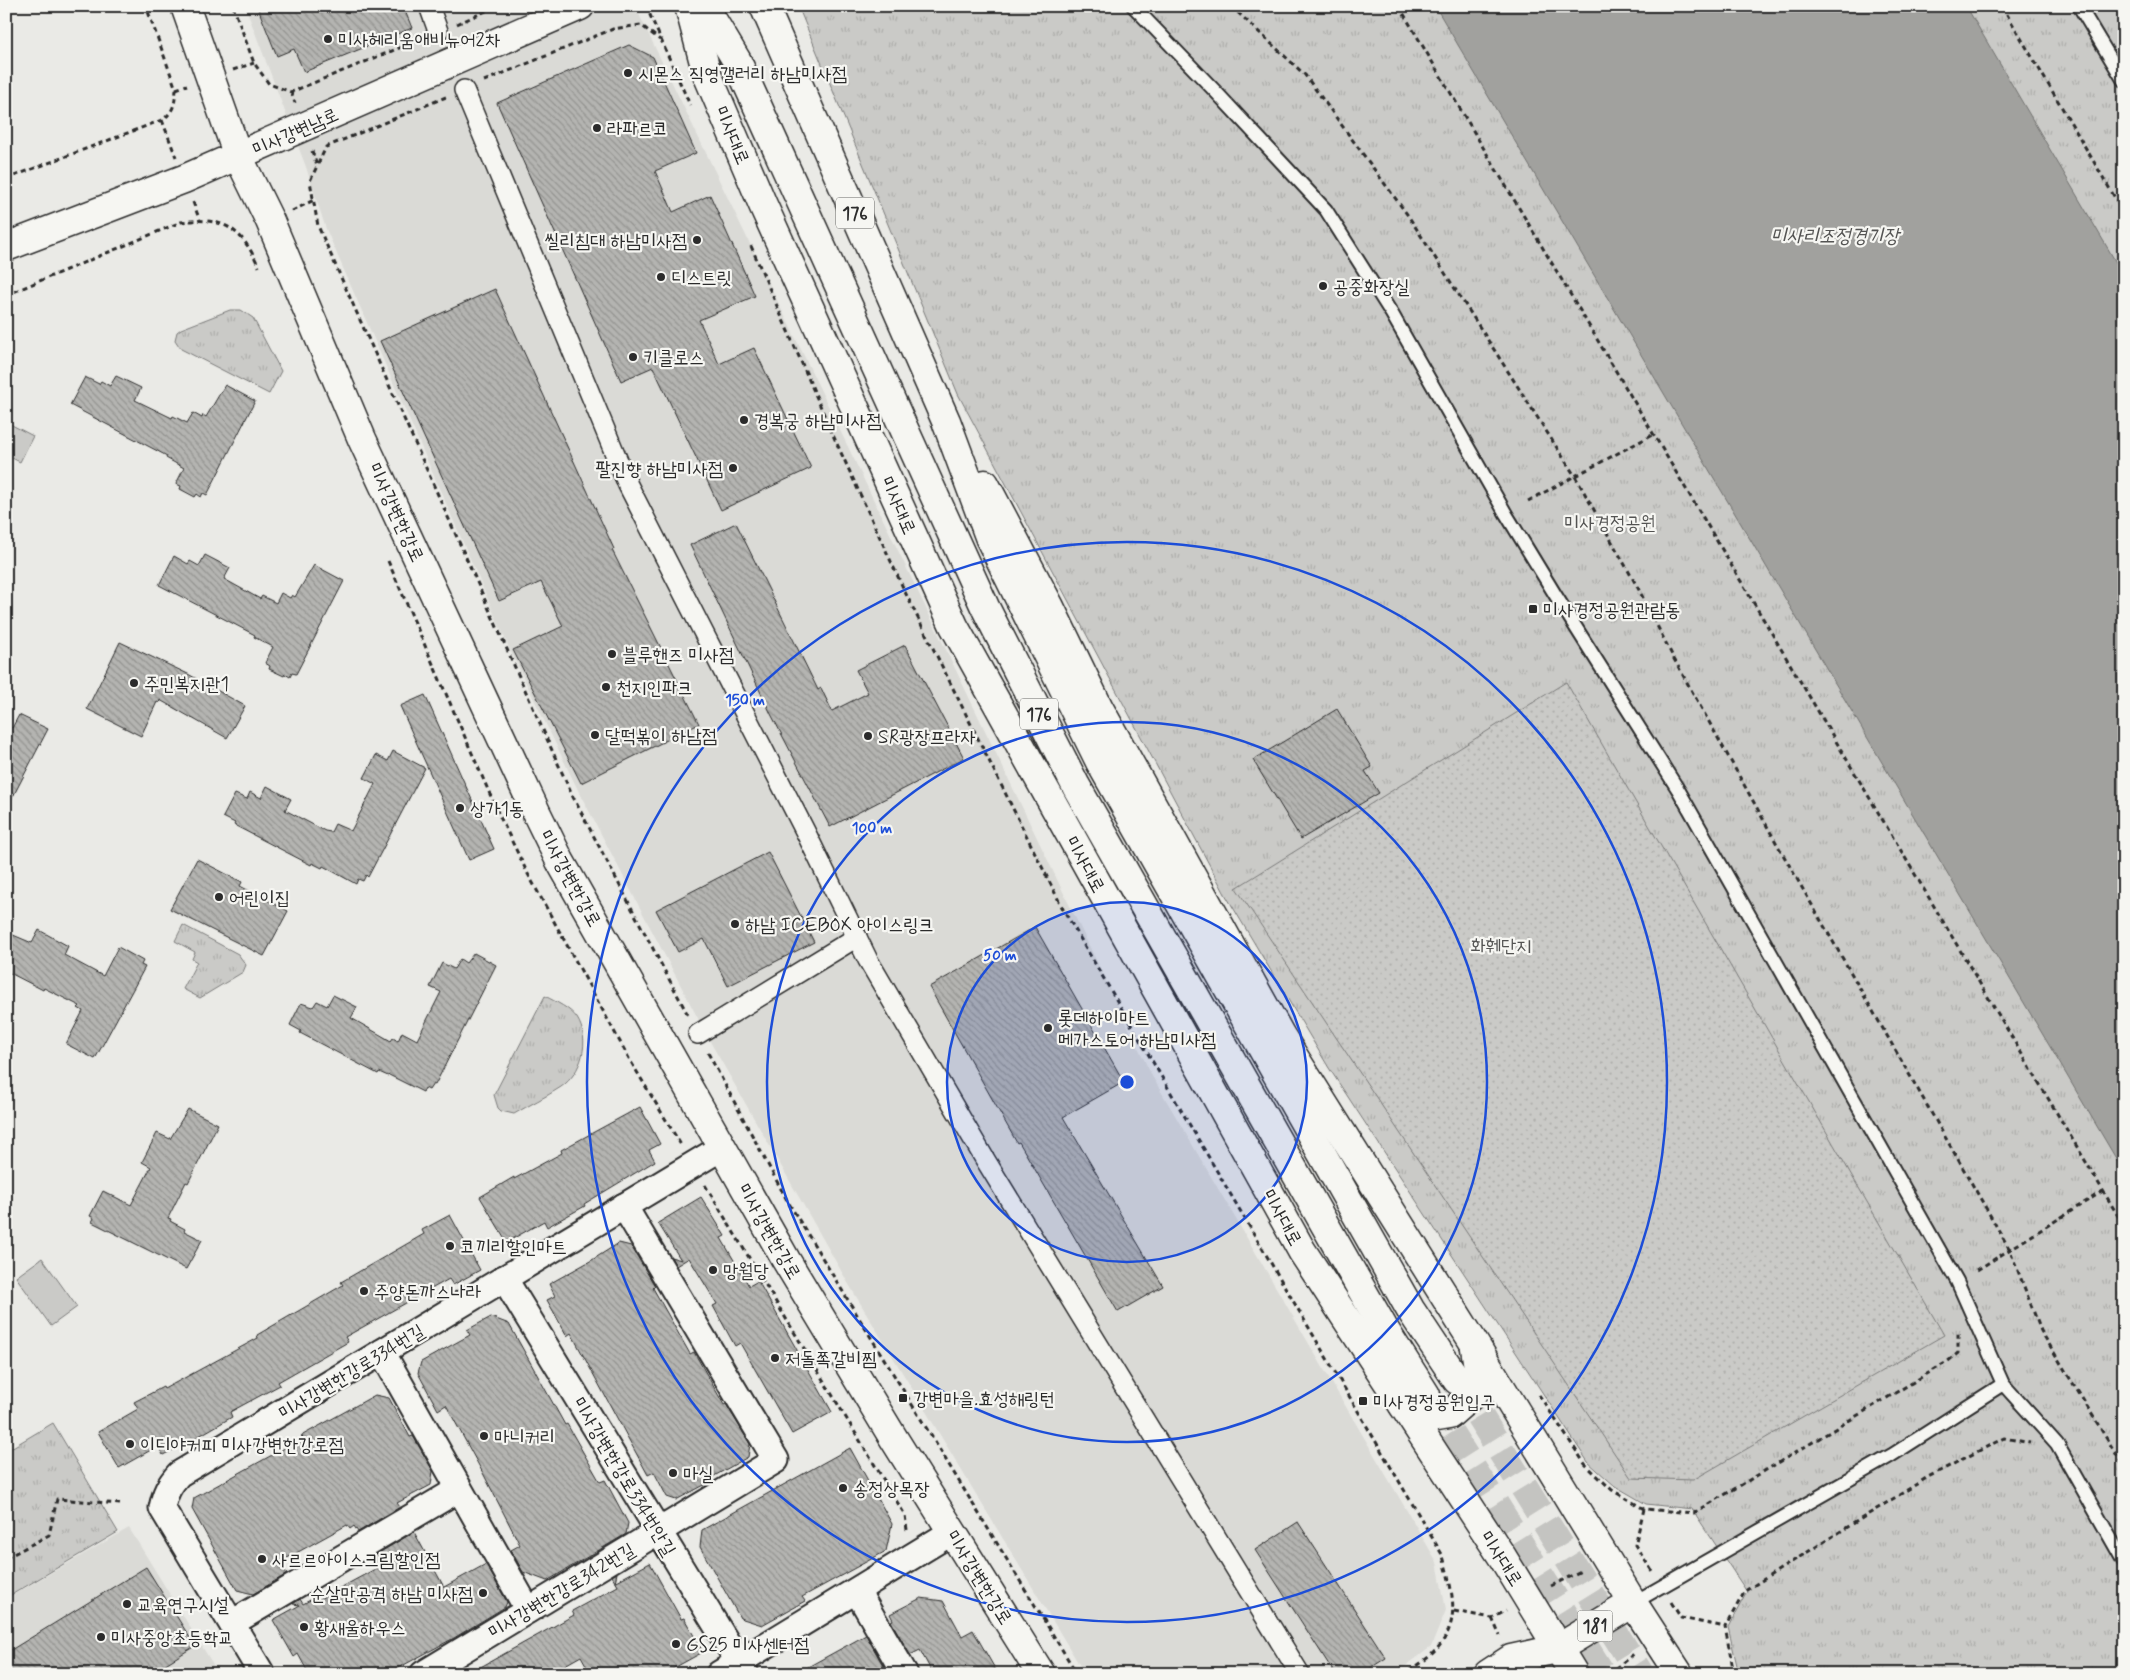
<svg xmlns="http://www.w3.org/2000/svg" width="2130" height="1680" font-family="Mynerve,'Poor Story',sans-serif">
  <defs>
    <pattern id="park-tufts" width="24" height="20" patternUnits="userSpaceOnUse" patternTransform="scale(1.25)"><rect width="24" height="20" fill="#cacac7"/><path d="M3 7l-1-3M5 7V3M7 7l1-3M15 17l-1-3M17 17v-4M19 17l1-3" fill="none" stroke="#aeaeab"/></pattern>
    <pattern id="garden-dots" width="8" height="8" patternUnits="userSpaceOnUse" patternTransform="scale(1.25)"><rect width="8" height="8" fill="#cacac7"/><path d="M2 2h.1M6 6h.1" fill="none" stroke="#aeaeab" stroke-width="1.8" stroke-linecap="round"/></pattern>
    <pattern id="building-back-hatch" width="6" height="6" patternUnits="userSpaceOnUse" patternTransform="scale(1.25)"><rect width="6" height="6" fill="#b4b4b1"/><path d="M-1 5l2 2M0 0l6 6M5-1l2 2" fill="none" stroke="#939390"/></pattern>
  </defs>
  <rect width="100%" height="100%" fill="#eaeae6"/>
  <filter id="ink" filterUnits="userSpaceOnUse"><feTurbulence type="fractalNoise" baseFrequency=".02" numOctaves="2"/><feDisplacementMap in="SourceGraphic" scale="10" xChannelSelector="R" yChannelSelector="G"/><feConvolveMatrix kernelMatrix="1 2 1 2 8 2 1 2 1" color-interpolation-filters="sRGB"/></filter>
  <g filter="url(#ink)">
    <g fill="#dadad6">
      <path d="M 245,6 L 635,6 L 1152,1076 L 1437,1562 L 1446,1610 L 1431,1647 L 1395,1674 L 1085,1674 L 848,1283 L 712,1045 L 579,792 L 510,650 L 326,229 L 306,167 Z"/>
      <path d="M 129,1528 L 219,1674 L 6,1674 L 6,1599 Z"/>
    </g>
    <g fill="#cacac7" stroke="#7a7a79">
      <path d="M 6,422 L 33,436 L 20,462 L 6,455 Z"/>
      <path d="M 42,1258 L 77,1307 L 51,1326 L 16,1277 Z"/>
    </g>
    <g fill="url(#park-tufts)" stroke="#7a7a79">
      <path d="M 798,6 L 2124,6 L 2124,1674 L 1739,1674 L 1728,1627 L 1747,1592 L 1692,1509 L 1646,1504 L 1615,1486 L 1588,1462 L 1329,1068 L 1225,894 L 958,394 Z"/>
      <path d="M 230,310 L 241,310 L 253,318 L 281,371 L 269,394 L 181,349 L 175,340 L 177,332 L 181,329 Z"/>
      <path d="M 183,925 L 238,954 L 246,965 L 243,972 L 200,998 L 183,989 L 197,962 L 192,959 L 195,952 L 175,941 Z"/>
      <path d="M 545,996 C 556,1002 570,1008 577,1018 C 591,1040 582,1073 561,1087 C 546,1097 529,1105 514,1114 L 501,1111 L 498,1108 L 494,1095 Z"/>
      <path d="M 53,1423 L 118,1532 L 6,1598 L 6,1451 Z"/>
    </g>
    <path fill="url(#garden-dots)" stroke="#7a7a79" d="M 1566,682 L 1944,1335 L 1693,1480 L 1631,1478 L 1236,888 Z"/>
    <path fill="#a1a19e" stroke="#727270" d="M 1435,6 L 1966,6 L 2124,276 L 2124,1172 Z"/>
    <g fill="url(#building-back-hatch)" stroke="#2b2b2b">
      <path d="M 257,6 L 403,6 L 412,28 L 304,72 L 294,49 L 277,56 Z"/>
      <path d="M 629,45 L 653,57 L 696,153 L 655,171 L 673,212 L 710,195 L 755,296 L 699,320 L 719,364 L 754,348 L 811,468 L 721,510 L 653,367 L 621,381 L 497,103 Z"/>
      <path d="M 495,289 L 614,549 L 612,550 L 699,724 L 581,783 L 513,650 L 563,626 L 541,582 L 499,601 L 380,341 Z"/>
      <path d="M 116,376 L 141,388 L 135,400 L 172,418 L 173,416 L 187,423 L 193,413 L 202,418 L 203,415 L 206,417 L 225,385 L 255,401 L 207,495 L 203,493 L 201,497 L 197,494 L 195,497 L 180,489 L 181,486 L 176,484 L 184,468 L 166,458 L 167,456 L 70,405 L 85,377 L 99,384 L 101,381 L 110,386 Z"/>
      <path d="M 736,523 L 818,690 L 821,688 L 832,711 L 868,693 L 856,670 L 905,645 L 964,758 L 830,827 L 771,714 L 690,545 Z"/>
      <path d="M 205,555 L 230,568 L 224,579 L 260,599 L 262,596 L 276,603 L 281,593 L 290,598 L 292,595 L 295,597 L 314,565 L 344,581 L 296,674 L 292,673 L 290,677 L 285,674 L 284,676 L 269,669 L 270,666 L 265,663 L 273,647 L 254,637 L 255,635 L 159,585 L 174,556 L 188,564 L 190,561 L 199,566 Z"/>
      <path d="M 120,642 L 188,674 L 245,706 L 227,738 L 160,700 L 159,703 L 157,702 L 141,736 L 87,709 Z"/>
      <path d="M 425,695 L 494,849 L 469,860 L 400,706 Z"/>
      <path d="M 1337,709 L 1372,767 L 1365,771 L 1379,793 L 1301,839 L 1253,760 Z"/>
      <path d="M 19,715 L 48,729 L 6,810 L 6,725 L 12,728 Z"/>
      <path d="M 393,751 L 425,768 L 368,877 L 366,875 L 363,881 L 358,879 L 356,884 L 323,866 L 322,868 L 312,863 L 311,865 L 234,825 L 235,823 L 223,817 L 235,794 L 247,799 L 250,792 L 261,798 L 267,786 L 291,799 L 285,810 L 325,831 L 331,832 L 335,824 L 351,831 L 375,784 L 364,778 L 376,755 L 388,761 Z"/>
      <path d="M 768,852 L 814,942 L 728,986 L 704,939 L 678,952 L 656,910 Z"/>
      <path d="M 197,859 L 242,882 L 240,886 L 288,911 L 264,956 L 170,909 Z"/>
      <path d="M 1035,927 L 1124,1082 L 1063,1117 L 1163,1286 L 1118,1312 L 1019,1142 L 1017,1143 L 929,987 Z"/>
      <path d="M 39,930 L 68,946 L 64,955 L 103,976 L 118,947 L 143,961 L 141,965 L 145,967 L 95,1059 L 66,1044 L 83,1011 L 78,1008 L 80,1006 L 44,988 L 43,990 L 6,971 L 6,932 L 32,943 Z"/>
      <path d="M 474,953 L 496,965 L 435,1085 L 433,1084 L 429,1090 L 425,1088 L 423,1092 L 389,1075 L 388,1076 L 379,1072 L 378,1074 L 300,1033 L 301,1031 L 290,1025 L 301,1003 L 313,1007 L 317,1001 L 327,1006 L 333,995 L 357,1007 L 351,1018 L 391,1041 L 393,1038 L 398,1041 L 402,1032 L 417,1040 L 441,992 L 430,987 L 442,963 L 454,969 L 460,959 L 466,963 Z"/>
      <path d="M 640,1107 L 660,1144 L 649,1150 L 655,1161 L 584,1204 L 585,1206 L 547,1227 L 544,1221 L 507,1242 L 480,1197 L 514,1177 L 514,1179 L 562,1153 L 561,1150 Z"/>
      <path d="M 188,1109 L 218,1124 L 188,1183 L 186,1182 L 168,1218 L 171,1219 L 170,1221 L 185,1229 L 184,1231 L 202,1240 L 186,1269 L 92,1222 L 94,1218 L 90,1216 L 103,1191 L 131,1205 L 151,1167 L 142,1162 L 157,1133 L 170,1139 Z"/>
      <path d="M 701,1197 L 725,1236 L 721,1238 L 749,1286 L 758,1281 L 832,1412 L 792,1434 L 740,1343 L 735,1346 L 713,1306 L 717,1304 L 689,1258 L 676,1266 L 671,1257 L 681,1260 L 658,1223 Z"/>
      <path d="M 450,1215 L 480,1270 L 453,1285 L 449,1279 L 345,1337 L 348,1342 L 278,1382 L 280,1385 L 230,1412 L 232,1417 L 192,1440 L 163,1455 L 158,1446 L 119,1468 L 98,1432 L 138,1409 L 134,1402 L 163,1387 L 164,1389 L 258,1338 L 257,1335 L 343,1285 L 341,1282 L 424,1234 L 422,1230 Z"/>
      <path d="M 619,1243 L 631,1246 L 655,1286 L 653,1288 L 690,1354 L 694,1352 L 724,1405 L 726,1404 L 750,1444 L 748,1457 L 707,1480 L 708,1483 L 676,1500 L 667,1497 L 654,1472 L 648,1475 L 571,1333 L 567,1336 L 547,1300 L 555,1296 L 549,1284 L 592,1260 Z"/>
      <path d="M 491,1317 L 509,1324 L 565,1425 L 567,1424 L 600,1482 L 605,1480 L 628,1523 L 626,1534 L 547,1581 L 523,1572 L 511,1550 L 520,1545 L 484,1475 L 446,1405 L 438,1410 L 418,1373 L 421,1362 L 470,1335 L 467,1330 Z"/>
      <path d="M 375,1395 L 389,1398 L 410,1437 L 413,1436 L 433,1471 L 431,1485 L 397,1503 L 400,1507 L 358,1532 L 354,1526 L 350,1529 L 347,1525 L 280,1562 L 287,1574 L 253,1594 L 237,1590 L 192,1509 L 194,1498 L 303,1438 L 301,1436 Z"/>
      <path d="M 850,1448 L 892,1524 L 886,1551 L 802,1597 L 805,1601 L 762,1625 L 740,1618 L 700,1547 L 702,1530 Z"/>
      <path d="M 1298,1522 L 1386,1658 L 1361,1674 L 1335,1674 L 1255,1550 Z"/>
      <path d="M 414,1532 L 444,1587 L 486,1564 L 507,1602 L 505,1607 L 454,1638 L 387,1674 L 309,1674 L 298,1654 L 294,1657 L 273,1620 L 300,1605 L 293,1604 L 300,1599 L 303,1604 L 314,1598 L 316,1601 L 377,1568 L 372,1557 Z"/>
      <path d="M 650,1563 L 681,1619 L 684,1618 L 703,1652 L 663,1674 L 591,1674 L 581,1656 L 549,1674 L 468,1674 L 574,1615 L 572,1611 L 618,1586 L 612,1576 L 617,1573 L 615,1582 Z"/>
      <path d="M 146,1567 L 195,1646 L 149,1674 L 6,1674 L 6,1653 Z"/>
      <path d="M 921,1598 L 943,1601 L 962,1636 L 973,1630 L 998,1674 L 933,1674 L 920,1650 L 910,1655 L 891,1621 L 893,1620 L 890,1614 Z"/>
      <path d="M 866,1635 L 885,1669 L 876,1674 L 795,1674 Z"/>
    </g>
    <g fill="none" stroke-linecap="round" stroke-linejoin="round">
      <g stroke="#c4c4c1" stroke-width="28" stroke-dasharray="28 14" stroke-linecap="butt">
        <path d="M 1457,1380 L 1640,1674"/>
        <path d="M 1428,1398 L 1602,1674"/>
      </g>
      <g stroke="#2b2b2b" stroke-width="16">
        <g id="service">
          <path d="M 1133,6 L 1216,92 L 1326,210 L 1392,314 L 1506,514 L 1556,596 L 1679,791 L 1957,1281 L 2003,1384 L 2057,1444 L 2124,1562"/>
          <path d="M 2079,6 L 2124,81"/>
          <path d="M 1633,1603 L 1892,1455 L 2003,1384"/>
        </g>
      </g>
      <g stroke="#2b2b2b" stroke-width="22">
        <g id="pedestrian">
          <path d="M 429,6 L 438,31"/>
          <path d="M 464,90 L 628,485 L 805,831 L 868,960 L 986,1161 L 1300,1674"/>
          <path d="M 698,1034 L 857,937"/>
        </g>
      </g>
      <g stroke="#2b2b2b" stroke-width="29">
        <g id="minor">
          <path d="M 504,1278 L 746,1674"/>
          <path d="M 382,1352 L 528,1610"/>
          <path d="M 857,1591 L 905,1674"/>
          <path d="M 232,1623 L 459,1489"/>
          <path d="M 262,1674 L 162,1508 C 165,1493 169,1485 179,1474 L 721,1148"/>
          <path d="M 423,1674 L 776,1460 L 624,1206"/>
          <path d="M 719,1674 L 952,1532"/>
        </g>
      </g>
      <g stroke="#2b2b2b" stroke-width="31">
        <path id="tertiary" d="M 185,6 L 238,156 L 270,221 L 362,439 L 537,814 L 560,861 L 786,1260 L 894,1439 L 1041,1674"/>
      </g>
      <g stroke="#2b2b2b" stroke-width="31">
        <path id="secondary" d="M 6,247 L 184,179 L 580,6"/>
      </g>
      <g stroke="#2b2b2b" stroke-width="31">
        <g id="primary">
          <path d="M 689,6 L 707,74 L 763,205 L 954,626 L 1302,1251 L 1503,1558 L 1574,1674"/>
          <path d="M 704,6 L 737,61 L 985,607 L 1076,786 L 1383,1327 L 1426,1395"/>
          <path d="M 764,6 L 946,421 L 990,539 L 1100,762 L 1410,1309 L 1457,1380"/>
          <path d="M 985,484 L 1050,607 L 1099,708 L 1281,1036 L 1474,1343 L 1633,1603 L 1679,1674"/>
          <path d="M 1403,1405 L 1431,1418 L 1449,1415 L 1474,1393 L 1479,1373 L 1475,1348"/>
          <path d="M 1488,1674 L 1511,1659 L 1557,1649 L 1633,1603"/>
        </g>
      </g>
      <g stroke="#2b2b2b" stroke-width="3" stroke-dasharray="5 4" stroke-linecap="butt">
        <path d="M 233,6 L 254,63 L 269,84 L 291,92 L 419,40"/>
        <path d="M 646,6 L 690,105"/>
        <path d="M 1231,6 L 1305,75 L 1409,217 L 1575,476 L 1638,588 L 1674,659 L 1777,844 L 2010,1250 L 2041,1331 L 2124,1467"/>
        <path d="M 1399,6 L 2124,1226"/>
        <path d="M 2002,6 L 2124,213"/>
        <path d="M 457,24 L 497,6"/>
        <path d="M 233,70 L 254,63"/>
        <path d="M 484,81 L 613,29 L 641,25 L 660,40"/>
        <path d="M 176,89 L 187,85"/>
        <path d="M 291,92 L 295,103"/>
        <path d="M 446,97 L 326,147 L 310,181 L 318,226 L 572,795 L 689,1017"/>
        <path d="M 162,120 L 176,157"/>
        <path d="M 312,151 L 317,166"/>
        <path d="M 6,179 L 162,120 C 174,112 175,103 176,89 L 146,6"/>
        <path d="M 193,202 L 200,221"/>
        <path d="M 292,211 L 314,200"/>
        <path d="M 751,246 L 832,433 L 905,592 L 1063,909 L 1443,1556 C 1452,1592 1463,1622 1434,1652 C 1426,1660 1415,1667 1406,1674"/>
        <path d="M 6,295 L 181,222 C 224,216 242,229 259,267"/>
        <path d="M 1528,501 L 1654,434"/>
        <path d="M 388,561 L 499,815 L 528,874 L 631,1062 L 681,1145"/>
        <path d="M 708,1053 L 788,1202 L 1077,1674"/>
        <path d="M 705,1185 L 905,1515 L 907,1530"/>
        <path d="M 1977,1270 L 2103,1191"/>
        <path d="M 1539,1395 L 1585,1464 L 1612,1490 L 1644,1509 L 1694,1513 L 1947,1362 L 1958,1353 L 1958,1333"/>
        <path d="M 1644,1509 L 1635,1545 L 1652,1571"/>
        <path d="M 6,1558 L 49,1535 L 57,1499 L 120,1504"/>
        <path d="M 1551,1586 L 1583,1570"/>
        <path d="M 1671,1602 L 1681,1618 L 1725,1627"/>
        <path d="M 1454,1611 L 1492,1618 L 1506,1611"/>
        <path d="M 1492,1618 L 1500,1636"/>
        <path d="M 1608,1674 L 1635,1653"/>
        <path d="M 1734,1674 L 1725,1627 L 1745,1591 L 1928,1477 L 2004,1438 L 2030,1443"/>
      </g>
      <use href="#service" stroke="#f6f6f2" stroke-width="12"/>
      <use href="#pedestrian" stroke="#f6f6f2" stroke-width="19"/>
      <use href="#minor" stroke="#f6f6f2" stroke-width="25"/>
      <use href="#tertiary" stroke="#f6f6f2" stroke-width="28"/>
      <use href="#secondary" stroke="#f6f6f2" stroke-width="28"/>
      <use href="#primary" stroke="#f6f6f2" stroke-width="28"/>
    </g>
  </g>
  <circle cx="1127" cy="1082" r="180" fill="#1d4ed8" fill-opacity=".12"/>
  <g fill="none" stroke="#1d4ed8" stroke-width="2.5">
    <circle cx="1127" cy="1082" r="180"/>
    <circle cx="1127" cy="1082" r="360"/>
    <circle cx="1127" cy="1082" r="540"/>
  </g>
  <g fill="#2b2b2b" stroke="#f6f6f2" stroke-width="2">
    <circle cx="328" cy="39" r="5"/>
    <circle cx="628" cy="73" r="5"/>
    <circle cx="597" cy="128" r="5"/>
    <circle cx="697" cy="240" r="5"/>
    <circle cx="661" cy="277" r="5"/>
    <circle cx="1323" cy="286" r="5"/>
    <circle cx="633" cy="357" r="5"/>
    <circle cx="744" cy="420" r="5"/>
    <circle cx="733" cy="468" r="5"/>
    <rect x="1528" y="604" width="10" height="10" rx="2.5"/>
    <circle cx="612" cy="654" r="5"/>
    <circle cx="134" cy="683" r="5"/>
    <circle cx="606" cy="687" r="5"/>
    <circle cx="595" cy="735" r="5"/>
    <circle cx="868" cy="736" r="5"/>
    <circle cx="460" cy="808" r="5"/>
    <circle cx="219" cy="897" r="5"/>
    <circle cx="735" cy="924" r="5"/>
    <circle cx="1048" cy="1028" r="5"/>
    <circle cx="450" cy="1246" r="5"/>
    <circle cx="713" cy="1270" r="5"/>
    <circle cx="364" cy="1291" r="5"/>
    <circle cx="775" cy="1358" r="5"/>
    <rect x="898" y="1393" width="10" height="10" rx="2.5"/>
    <rect x="1358" y="1396" width="10" height="10" rx="2.5"/>
    <circle cx="484" cy="1436" r="5"/>
    <circle cx="130" cy="1444" r="5"/>
    <circle cx="673" cy="1473" r="5"/>
    <circle cx="843" cy="1488" r="5"/>
    <circle cx="262" cy="1559" r="5"/>
    <circle cx="483" cy="1593" r="5"/>
    <circle cx="127" cy="1604" r="5"/>
    <circle cx="304" cy="1627" r="5"/>
    <circle cx="101" cy="1637" r="5"/>
    <circle cx="676" cy="1644" r="5"/>
  </g>
  <g text-anchor="middle" stroke-width="4.5" stroke-linejoin="round" paint-order="stroke">
    <g fill="#f6f6f2" stroke="#686867" stroke-width="1">
      <rect x="836" y="197.5" width="38" height="31" rx="4"/>
      <rect x="1020" y="698.5" width="38" height="31" rx="4"/>
      <rect x="1577.5" y="1610.5" width="35" height="31" rx="4"/>
    </g>
    <g font-size="18" font-weight="bold" fill="#2b2b2b">
      <text x="855" y="219">176</text>
      <text x="1039" y="720">176</text>
      <text x="1595" y="1632">181</text>
    </g>
    <g font-size="19" fill="#2b2b2b" stroke="#f6f6f2" text-anchor="start">
      <text x="338" y="46">미사헤리움애비뉴어2차</text>
      <text x="638" y="80">시몬스 직영갤러리 하남미사점</text>
      <text x="607" y="135">라파르코</text>
      <text x="687" y="247" text-anchor="end">씰리침대 하남미사점</text>
      <text x="671" y="284">디스트릿</text>
      <text x="1333" y="293">공중화장실</text>
      <text x="643" y="364">키클로스</text>
      <text x="754" y="427">경복궁 하남미사점</text>
      <text x="723" y="475" text-anchor="end">팔진향 하남미사점</text>
      <text x="1543" y="616">미사경정공원관람동</text>
      <text x="622" y="661">블루핸즈 미사점</text>
      <text x="144" y="690">주민복지관1</text>
      <text x="616" y="694">천지인파크</text>
      <text x="605" y="742">달떡볶이 하남점</text>
      <text x="878" y="743">SR광장프라자</text>
      <text x="470" y="815">상가1동</text>
      <text x="229" y="904">어린이집</text>
      <text x="745" y="931">하남 ICEBOX 아이스링크</text>
      <text x="1058" y="1024">롯데하이마트<tspan x="1058" dy="22">메가스토어 하남미사점</tspan></text>
      <text x="460" y="1253">코끼리할인마트</text>
      <text x="723" y="1277">망월당</text>
      <text x="374" y="1298">주양돈까스나라</text>
      <text x="785" y="1365">저돌쪽갈비찜</text>
      <text x="913" y="1405">강변마을.효성해링턴</text>
      <text x="1373" y="1408">미사경정공원입구</text>
      <text x="494" y="1443">마니커리</text>
      <text x="140" y="1451">이디야커피 미사강변한강로점</text>
      <text x="683" y="1480">마실</text>
      <text x="853" y="1495">송정상목장</text>
      <text x="272" y="1566">사르르아이스크림할인점</text>
      <text x="473" y="1600" text-anchor="end">순살만공격 하남 미사점</text>
      <text x="137" y="1611">교육연구시설</text>
      <text x="314" y="1634">황새울하우스</text>
      <text x="111" y="1644">미사중앙초등학교</text>
      <text x="686" y="1651">GS25 미사센터점</text>
    </g>
    <g font-size="19" fill="#2b2b2b" stroke="#f6f6f2">
      <text transform="translate(295 131) rotate(-24)" y="7">미사강변남로</text>
      <text transform="translate(733 135) rotate(67)" y="7">미사대로</text>
      <text transform="translate(899 505) rotate(66)" y="7">미사대로</text>
      <text transform="translate(397 512) rotate(65)" y="7">미사강변한강로</text>
      <text transform="translate(1086 864) rotate(61)" y="7">미사대로</text>
      <text transform="translate(571 878) rotate(61)" y="7">미사강변한강로</text>
      <text transform="translate(1283 1217) rotate(61)" y="7">미사대로</text>
      <text transform="translate(770 1231) rotate(60)" y="7">미사강변한강로</text>
      <text transform="translate(351 1371) rotate(-31)" y="7">미사강변한강로334번길</text>
      <text transform="translate(625 1476) rotate(59)" y="7">미사강변한강로334번안길</text>
      <text transform="translate(1502 1558) rotate(57)" y="7">미사대로</text>
      <text transform="translate(980 1577) rotate(58)" y="7">미사강변한강로</text>
      <text transform="translate(561 1590) rotate(-31)" y="7">미사강변한강로342번길</text>
    </g>
    <g font-size="19" fill="#535352" stroke="#f6f6f2">
      <text x="1610" y="529">미사경정공원</text>
      <text x="1501" y="952">화훼단지</text>
    </g>
    <g font-size="20" font-style="italic" fill="#545453" stroke="#f6f6f2">
      <text x="1835" y="242">미사리조정경기장</text>
    </g>
  </g>
  <circle cx="1127" cy="1082" r="8" fill="#1d4ed8" stroke="#f6f6f2" stroke-width="2.5"/>
  <g font-size="15" text-anchor="middle" font-weight="bold" fill="#1d4ed8" stroke="#f6f6f2" stroke-width="4.5" stroke-linejoin="round" paint-order="stroke">
    <text x="745" y="705">150 m</text>
    <text x="872" y="833">100 m</text>
    <text x="1000" y="960">50 m</text>
  </g>
  <rect width="2130" height="1680" fill="none" stroke="#f6f6f2" stroke-width="25"/>
  <rect x="12" y="12" width="2105" height="1655" fill="none" stroke="#2b2b2b" stroke-width="2" filter="url(#ink)"/>
</svg>
